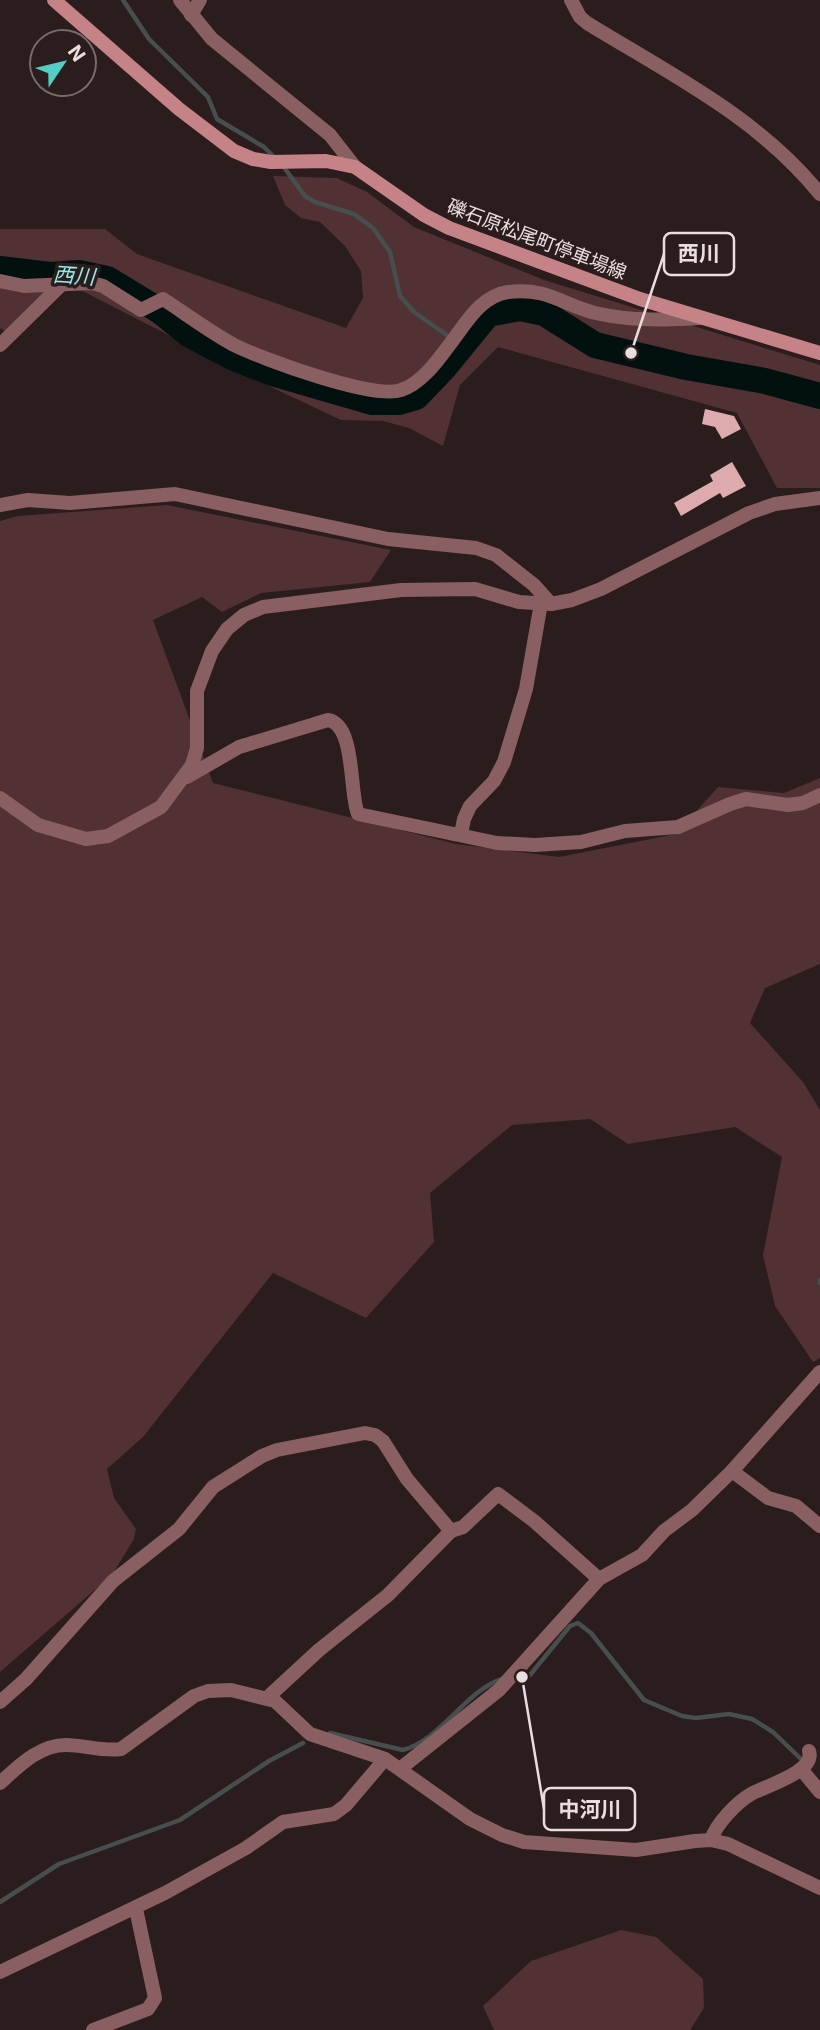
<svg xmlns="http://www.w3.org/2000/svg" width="820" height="2030" font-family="Inter,'Noto Sans JP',sans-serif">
  <rect width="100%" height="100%" fill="#2b1c1d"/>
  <g fill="#513134">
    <path d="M 273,176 L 337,178 L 367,192 L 414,227 L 544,280 L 820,365 L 820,488 L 777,488 L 737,413 L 498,347 L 460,385 L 443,446 L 409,428 L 383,421 L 341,420 L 254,379 L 61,280 L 5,331 L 0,328 L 0,229 L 105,229 L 137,254 L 346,328 L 363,298 L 361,271 L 345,246 L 320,222 L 301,218 L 285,205 Z"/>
    <path d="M 167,505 L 391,550 L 370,582 L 261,593 L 222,612 L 202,597 L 153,620 L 213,783 L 456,844 L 559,857 L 676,834 L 718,787 L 784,793 L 820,778 L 820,964 L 765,988 L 750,1023 L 803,1082 L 820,1110 L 820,1358 L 813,1362 L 775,1306 L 763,1255 L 782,1157 L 735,1127 L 628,1144 L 590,1119 L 512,1125 L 430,1193 L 434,1242 L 366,1318 L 273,1273 L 143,1437 L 107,1469 L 114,1498 L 136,1529 L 134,1539 L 112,1575 L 0,1672 L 0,521 L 18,516 Z"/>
    <path d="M 621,1930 L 656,1937 L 703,1979 L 704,2008 L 690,2030 L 494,2030 L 483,2006 L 531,1961 Z"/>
  </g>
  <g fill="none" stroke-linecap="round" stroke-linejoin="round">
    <g stroke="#474e4e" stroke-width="4.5">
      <path d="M 123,0 L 149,39 L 208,97 L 217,119 L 264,147 L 275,158"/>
      <path d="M 283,166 L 305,196 L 315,202 L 354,214 L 373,228 L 390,252 L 400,296 L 414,312 L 461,345"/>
      <path d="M 820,1280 L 820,1283"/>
      <path d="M 514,1678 L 530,1675 L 570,1626 L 578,1623 L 591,1633 L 644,1700 L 682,1716 L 696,1718 L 729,1714 L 752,1719 L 773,1732 L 803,1761"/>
      <path d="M 330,1733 L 403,1750 C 442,1739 465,1691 502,1679"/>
      <path d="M 0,1902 L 59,1864 L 180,1820 L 269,1761 L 303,1743"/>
    </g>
    <path stroke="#021110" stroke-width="26" d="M 0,269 L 50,275 L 79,273 L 107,279 L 160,311 L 190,335 L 234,358 L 272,373 L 372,402 L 399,402 L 416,397 L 443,369 L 488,314 L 520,308 L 544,313 L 595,345 L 686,367 L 765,381 L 820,396"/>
  </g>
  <g fill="#ddaaad">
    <path d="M 705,409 L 734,416 L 741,429 L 722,439 L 715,427 L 702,424 Z"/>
    <path d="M 732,462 L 746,486 L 723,498 L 720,493 L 681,516 L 674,503 L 713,481 L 710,475 Z"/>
  </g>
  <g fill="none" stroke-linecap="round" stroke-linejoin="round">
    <g stroke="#895f62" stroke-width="14">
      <path d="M 180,0 L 212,39 L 330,135 L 355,167"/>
      <path d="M 571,0 L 580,17 L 587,23 C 670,74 758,117 820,194"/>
      <path d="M 191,15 L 200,0"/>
      <path d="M 0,281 L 24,286 L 92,283 L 103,286 L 141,310 L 163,299 C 186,314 210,332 234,345 C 262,359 374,400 401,390 C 420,384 436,363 447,348 C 464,327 479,296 508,292 C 551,287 564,307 600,314 C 633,321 666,320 700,318"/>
      <path d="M 0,345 L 60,286"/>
      <path d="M 0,505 L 28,500 L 70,503 L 175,494 L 388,539 L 476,548 L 496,555 L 534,585 L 551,604"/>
      <path d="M 187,777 L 239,747 L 328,720 C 356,725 349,793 358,814 L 497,843 L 535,845 L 581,842 L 625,831 L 678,827 L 730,804 L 746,799 L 788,805 L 803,803 L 820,795"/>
      <path d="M 0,798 L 38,825 L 86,839 L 108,836 L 161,807 L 192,765 L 197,748 L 197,691 L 212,651 L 227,629 L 244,615 L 263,607 L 401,590 L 475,589 L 519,602 L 551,604 L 572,600 L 601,589 L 749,513 L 775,504 L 820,498"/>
      <path d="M 461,834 L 464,819 L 470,806 L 494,781 L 504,762 L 526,689 L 541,603"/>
      <path d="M 732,1471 L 768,1498 L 796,1506 L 820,1526"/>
      <path d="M 267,1698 L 319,1650 L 388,1595 L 451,1531 L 463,1527 L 498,1494 L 534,1521 L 599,1579"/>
      <path d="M 0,1702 L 26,1679 L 113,1581 L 179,1529 L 213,1487 L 262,1456 L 277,1450 L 365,1433 L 375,1435 L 383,1441 L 407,1479 L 451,1531"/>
      <path d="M 401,1768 L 499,1690 L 599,1579 L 642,1555 L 664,1531 L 692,1510 L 732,1471 L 820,1372"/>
      <path d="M 801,1769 L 820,1792"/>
      <path d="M 0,1783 C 19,1766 39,1745 66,1745 C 85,1745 103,1752 121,1749 L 194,1696 L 208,1691 L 231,1690 L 275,1701 L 310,1734 L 385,1759 L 470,1819 L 502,1835 L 524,1842 L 636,1850 L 695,1841 L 711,1840 L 728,1844 L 820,1888"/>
      <path d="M 711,1840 C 716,1824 736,1803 751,1794 C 765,1786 816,1772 809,1751"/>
      <path d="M 0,1972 L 165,1893 L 246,1848 L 283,1822 L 334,1814 L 346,1805 L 385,1759"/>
      <path d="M 93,2030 L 148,2009 L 155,1998 L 136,1909"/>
    </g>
    <path stroke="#c58388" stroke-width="14" d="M 54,0 L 179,109 L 234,151 L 253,159 L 271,162 L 326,161 L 355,167 L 424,215 L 449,228 L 640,299 L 820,353"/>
  </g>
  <g text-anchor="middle" stroke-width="7" stroke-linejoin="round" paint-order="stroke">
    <g font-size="19" fill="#e9dede" stroke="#2b1c1d">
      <text transform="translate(537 239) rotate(21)" y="7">礫石原松尾町停車場線</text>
    </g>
    <g font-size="21" font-style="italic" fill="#8eede7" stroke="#2b1c1d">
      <text transform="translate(74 276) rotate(4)" y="7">西川</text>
    </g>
  </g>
  <path fill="none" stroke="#e9dede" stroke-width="2.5" d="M631 353L664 254M522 1677L544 1809"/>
  <g fill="#e9dede" stroke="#2b1c1d" stroke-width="2.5">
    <circle cx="631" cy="353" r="7"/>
    <circle cx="522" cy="1677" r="7"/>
  </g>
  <g fill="#2b1c1d" stroke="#e9dede" stroke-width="2.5">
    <rect x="664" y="233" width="70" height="42" rx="7"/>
    <rect x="544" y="1788" width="91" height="42" rx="7"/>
  </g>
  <g font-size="21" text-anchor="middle" font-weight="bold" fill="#e9dede">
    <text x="699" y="261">西川</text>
    <text x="590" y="1817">中河川</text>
  </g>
  <g transform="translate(63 63) rotate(55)"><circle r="33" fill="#2b1c1d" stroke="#776a6a" stroke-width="2"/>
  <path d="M0-5L12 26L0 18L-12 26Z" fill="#54cdc7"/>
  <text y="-10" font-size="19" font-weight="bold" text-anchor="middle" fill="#e9dede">N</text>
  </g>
</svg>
